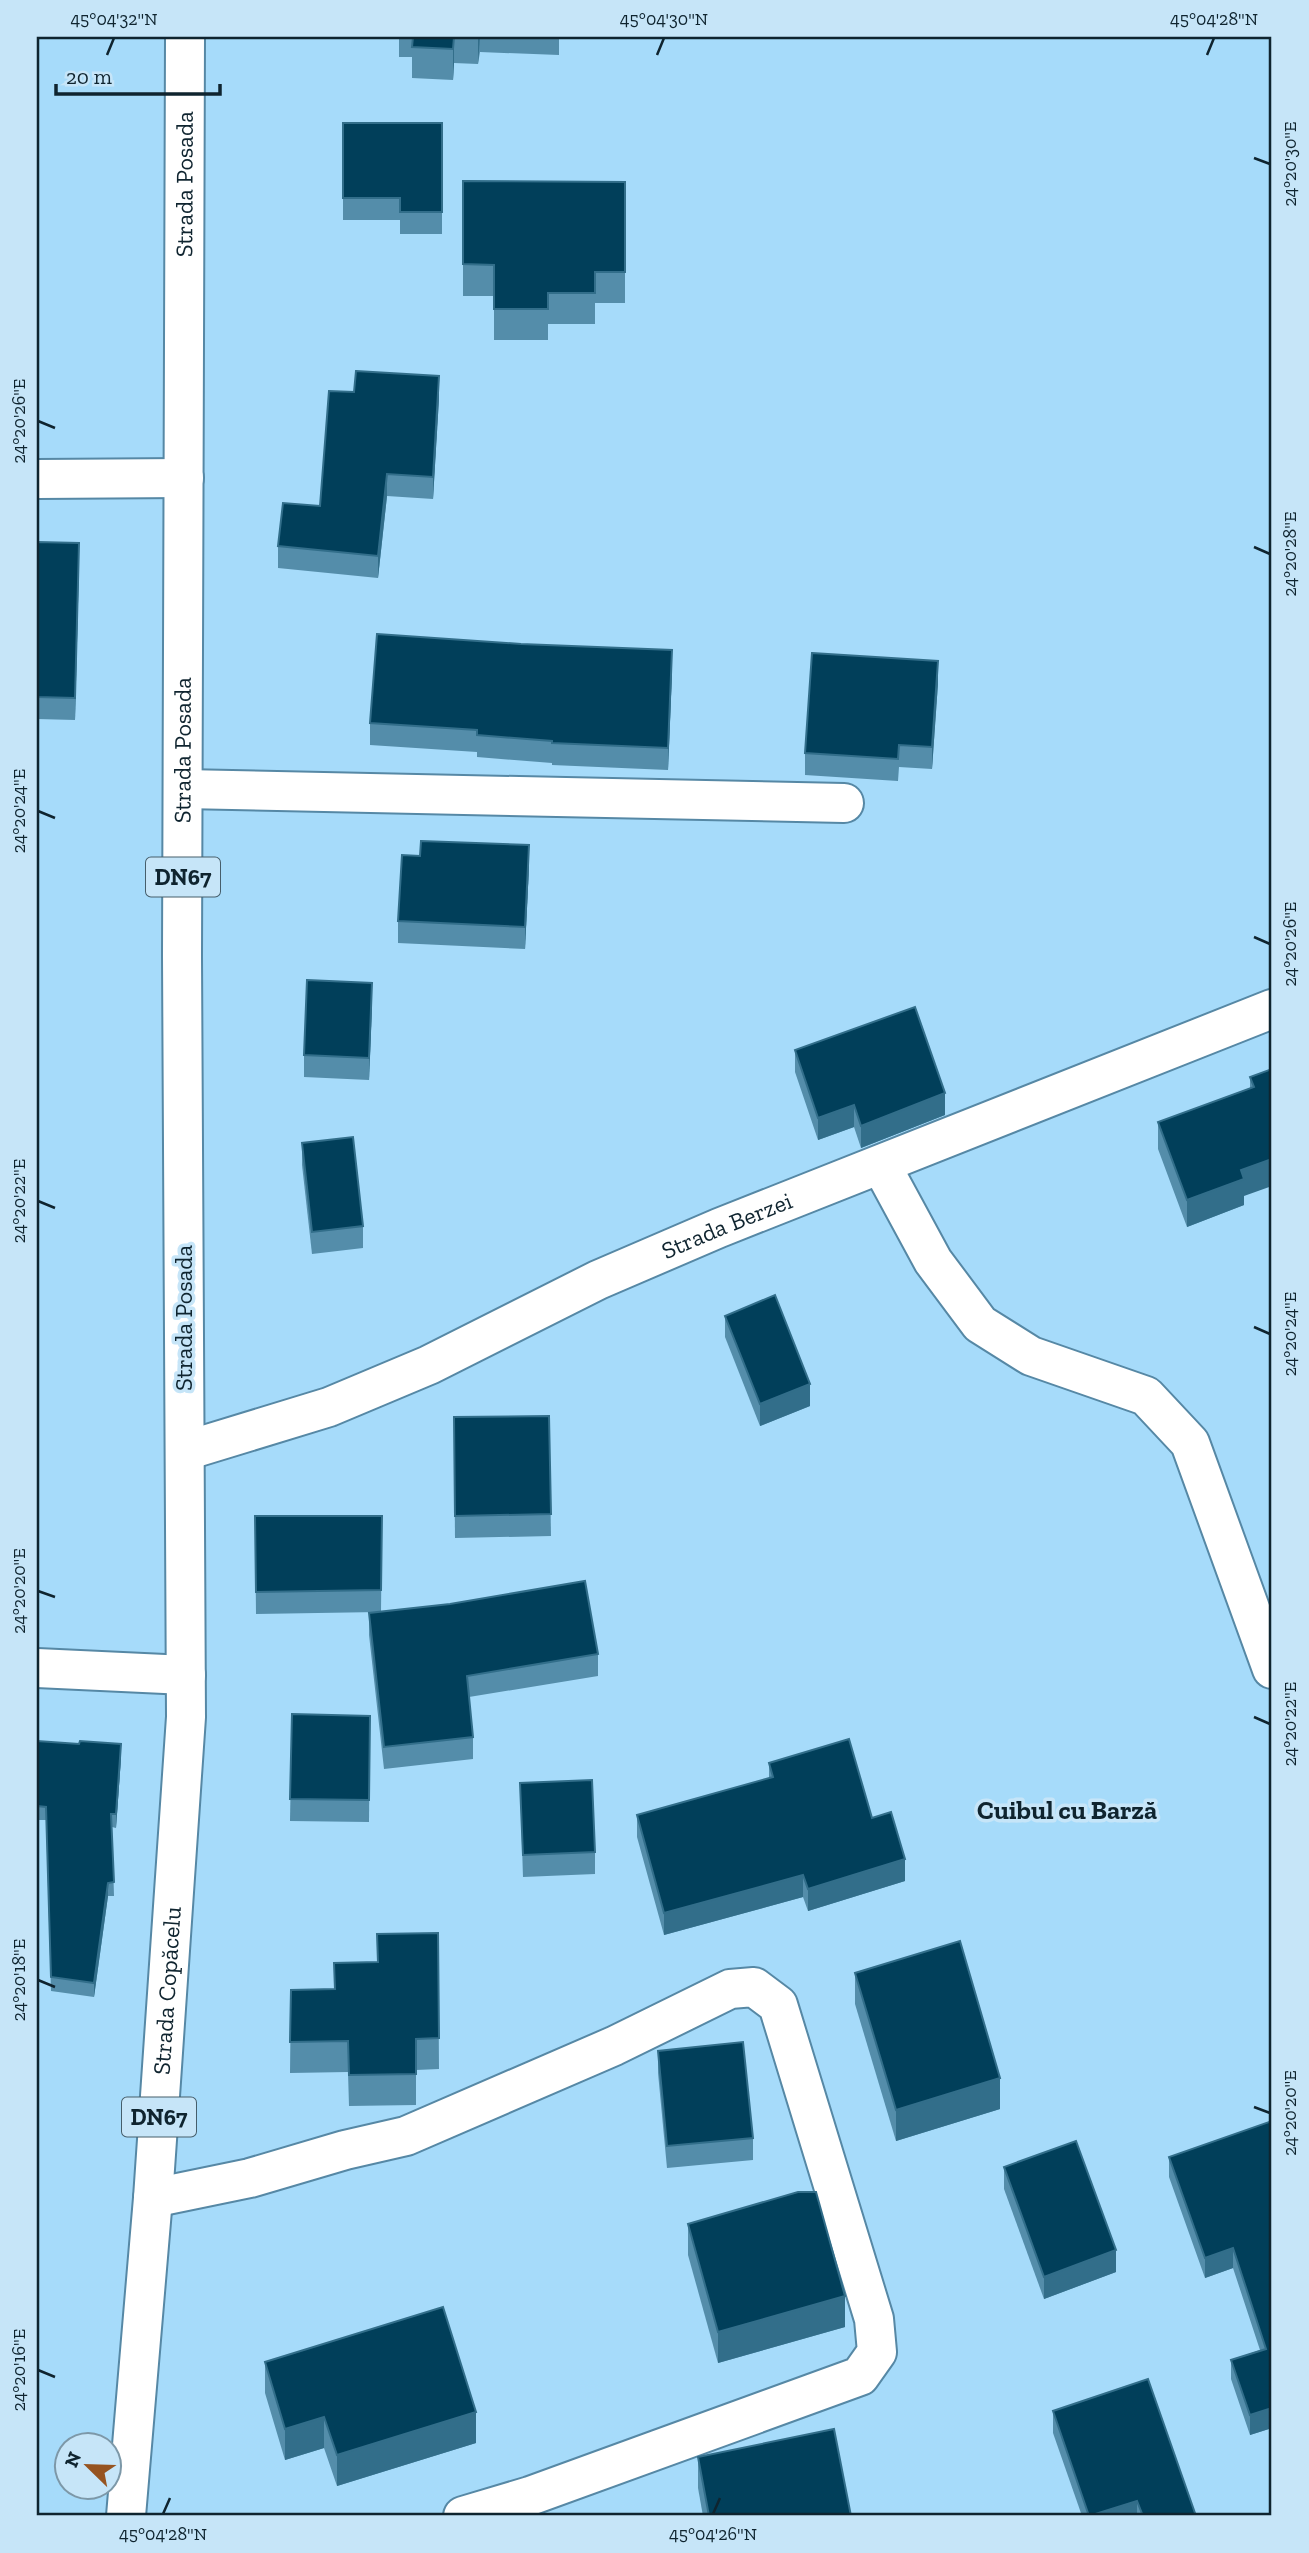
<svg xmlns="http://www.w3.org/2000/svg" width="1309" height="2553" font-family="'Zilla Slab',serif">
  <rect width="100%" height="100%" fill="#a6dbfa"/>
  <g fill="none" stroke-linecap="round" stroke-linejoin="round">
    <g stroke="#5688a5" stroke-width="42">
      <g id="minor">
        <path d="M 37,479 L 184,478"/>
        <path d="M 184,789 L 844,803"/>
        <path d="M 881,1165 L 933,1261 L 980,1324 L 1031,1356 L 1146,1396 L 1190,1443 L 1272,1669"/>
        <path id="s1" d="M 185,1451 L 329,1407 L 429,1365 L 598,1280 L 719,1228 L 1272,1009"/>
        <path d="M 37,1668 L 186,1675"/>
        <path d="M 153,2198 L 250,2178 L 345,2150 L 406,2136 L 614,2046 L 730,1989 L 754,1987 L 778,2005 L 874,2319 L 877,2352 L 860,2376 L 530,2496 L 463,2516"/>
      </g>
    </g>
    <g stroke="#5688a5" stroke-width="42">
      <g id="major">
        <path id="s2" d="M 126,2516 L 153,2198 L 186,1717 L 182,956 L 185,37"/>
      </g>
    </g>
    <use href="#minor" stroke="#fff" stroke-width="38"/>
    <use href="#major" stroke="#fff" stroke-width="38"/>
  </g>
  <g fill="#548daa">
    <path d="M 399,37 L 559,37 L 559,55 L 480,52 L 478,64 L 454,63 L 453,80 L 412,78 L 412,57 L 399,57 Z"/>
    <path d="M 343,123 L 442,123 L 442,234 L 400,234 L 400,220 L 343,220 Z"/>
    <path d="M 463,181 L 625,182 L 625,303 L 595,303 L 595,324 L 548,324 L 548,340 L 494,340 L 494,296 L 463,296 Z"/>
    <path d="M 439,398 L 433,499 L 387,496 L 378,578 L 278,568 L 278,546 L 320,506 Z"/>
    <path d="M 37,542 L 79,565 L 75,720 L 37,719 Z"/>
    <path d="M 672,672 L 668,770 L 552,765 L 552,763 L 477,757 L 477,752 L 370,745 L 370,723 Z"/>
    <path d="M 938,683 L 932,769 L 899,767 L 898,781 L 805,775 L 805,753 Z"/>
    <path d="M 529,867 L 525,949 L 398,943 L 398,921 Z"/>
    <path d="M 372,1005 L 369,1080 L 304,1077 L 304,1055 Z"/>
    <path d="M 795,1050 L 945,1115 L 861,1148 L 854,1127 L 818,1140 L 795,1072 Z"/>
    <path d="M 1272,1069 L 1244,1196 L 1244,1205 L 1187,1227 L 1158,1149 L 1158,1122 L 1250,1088 L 1250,1077 Z"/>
    <path d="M 302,1143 L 363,1226 L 363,1248 L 312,1254 L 302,1165 Z"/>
    <path d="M 725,1316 L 810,1406 L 760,1426 L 725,1337 Z"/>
    <path d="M 549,1416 L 551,1536 L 455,1538 L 454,1417 Z"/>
    <path d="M 255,1516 L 382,1516 L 381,1612 L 598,1654 L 598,1676 L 469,1697 L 473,1737 L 473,1759 L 384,1769 L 369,1635 L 369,1613 L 379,1612 L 256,1614 Z"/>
    <path d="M 292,1714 L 370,1716 L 369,1822 L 290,1821 Z"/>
    <path d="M 37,1741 L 121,1758 L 116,1828 L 112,1827 L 114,1896 L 108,1896 L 94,1997 L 51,1991 L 46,1820 L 37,1820 Z"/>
    <path d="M 769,1763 L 872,1818 L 905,1881 L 808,1911 L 803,1897 L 664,1935 L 637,1837 L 637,1815 L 769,1779 Z"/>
    <path d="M 520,1783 L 595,1852 L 595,1874 L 523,1877 Z"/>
    <path d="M 438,1933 L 439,2069 L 416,2070 L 416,2105 L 349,2106 L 348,2072 L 290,2073 L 291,1990 L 334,1989 L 334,1963 L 377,1962 L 377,1934 Z"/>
    <path d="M 855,1973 L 1000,2109 L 896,2141 L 855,2004 Z"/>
    <path d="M 658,2051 L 753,2138 L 753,2160 L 667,2168 L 658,2073 Z"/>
    <path d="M 1272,2121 L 1272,2428 L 1250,2435 L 1231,2379 L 1231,2360 L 1260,2350 L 1233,2268 L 1205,2278 L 1169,2177 L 1169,2157 Z"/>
    <path d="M 1004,2167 L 1116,2272 L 1044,2299 L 1004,2189 Z"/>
    <path d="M 688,2224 L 845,2327 L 718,2363 L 688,2255 Z"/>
    <path d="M 265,2362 L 476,2443 L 337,2486 L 324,2448 L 285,2460 L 265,2393 Z"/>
    <path d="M 1053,2411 L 1196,2516 L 1082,2516 L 1053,2433 Z"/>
    <path d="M 698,2457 L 851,2516 L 703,2516 L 698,2488 Z"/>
  </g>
  <g fill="#326e8a">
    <path d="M 454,37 L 454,63 L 453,80 L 453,49 Z"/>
    <path d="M 478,37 L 480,37 L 478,64 Z"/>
    <path d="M 439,376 L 439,398 L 433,499 L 433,477 Z"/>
    <path d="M 387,474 L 387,496 L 378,578 L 378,556 Z"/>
    <path d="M 79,543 L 79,565 L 75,720 L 75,698 Z"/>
    <path d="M 672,650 L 672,672 L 668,770 L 668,748 Z"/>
    <path d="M 938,661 L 938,683 L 932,769 L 932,747 Z"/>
    <path d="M 529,845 L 529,867 L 525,949 L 525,927 Z"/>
    <path d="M 372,983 L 372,1005 L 369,1080 L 369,1058 Z"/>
    <path d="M 945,1093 L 945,1115 L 861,1148 L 861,1126 Z"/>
    <path d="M 854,1105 L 854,1127 L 818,1140 L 818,1118 Z"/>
    <path d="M 1272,1159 L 1272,1186 L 1244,1196 L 1244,1205 L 1187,1227 L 1187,1200 L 1241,1170 Z"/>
    <path d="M 810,1384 L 810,1406 L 760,1426 L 760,1404 Z"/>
    <path d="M 121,1744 L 121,1758 L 116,1828 L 116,1814 Z"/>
    <path d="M 905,1859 L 905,1881 L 808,1911 L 808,1889 Z"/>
    <path d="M 803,1875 L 803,1897 L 664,1935 L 664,1913 Z"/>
    <path d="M 108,1883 L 108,1896 L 94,1997 L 94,1983 Z"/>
    <path d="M 1000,2078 L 1000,2109 L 896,2141 L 896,2110 Z"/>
    <path d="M 1233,2248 L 1233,2268 L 1205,2278 L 1205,2258 Z"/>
    <path d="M 1116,2250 L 1116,2272 L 1044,2299 L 1044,2277 Z"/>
    <path d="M 845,2296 L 845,2327 L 718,2363 L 718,2332 Z"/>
    <path d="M 1272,2408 L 1272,2428 L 1250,2435 L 1250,2415 Z"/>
    <path d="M 476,2412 L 476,2443 L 337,2486 L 337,2455 Z"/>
    <path d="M 324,2417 L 324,2448 L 285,2460 L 285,2429 Z"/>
    <path d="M 1137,2501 L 1137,2516 L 1092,2516 Z"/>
  </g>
  <g fill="#013f5a" stroke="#326e8a" stroke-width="2">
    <path d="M 413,37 L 454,37 L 453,49 L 412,47 Z"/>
    <path d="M 343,123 L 442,123 L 442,212 L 400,212 L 400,198 L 343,198 Z"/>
    <path d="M 463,181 L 625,182 L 625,272 L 595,272 L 595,293 L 548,293 L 548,309 L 494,309 L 494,265 L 463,264 Z"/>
    <path d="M 356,371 L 439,376 L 433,477 L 387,474 L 378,556 L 278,546 L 283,503 L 320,506 L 329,391 L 354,392 Z"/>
    <path d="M 37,542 L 79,543 L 75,698 L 37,697 Z"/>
    <path d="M 377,634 L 521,644 L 672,650 L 668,748 L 552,743 L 552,741 L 477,735 L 477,730 L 370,723 Z"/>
    <path d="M 812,653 L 938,661 L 932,747 L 899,745 L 898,759 L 805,753 Z"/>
    <path d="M 421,841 L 529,845 L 525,927 L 398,921 L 402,855 L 420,856 Z"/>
    <path d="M 307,980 L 372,983 L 369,1058 L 304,1055 Z"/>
    <path d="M 915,1007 L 945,1093 L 861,1126 L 854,1105 L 818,1118 L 795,1050 Z"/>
    <path d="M 1272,1069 L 1272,1159 L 1241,1170 L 1244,1179 L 1187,1200 L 1158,1122 L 1254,1087 L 1250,1077 Z"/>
    <path d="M 353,1137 L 363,1226 L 312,1232 L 302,1143 Z"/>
    <path d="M 775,1295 L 810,1384 L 760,1404 L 725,1316 Z"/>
    <path d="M 549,1416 L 551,1514 L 455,1516 L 454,1417 Z"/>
    <path d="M 255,1516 L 382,1516 L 381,1590 L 256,1592 Z"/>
    <path d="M 585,1581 L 598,1654 L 467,1676 L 473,1737 L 384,1747 L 369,1613 L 450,1604 Z"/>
    <path d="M 292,1714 L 370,1716 L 369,1800 L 290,1799 Z"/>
    <path d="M 849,1739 L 872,1818 L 891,1812 L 905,1859 L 808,1889 L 803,1875 L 664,1913 L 637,1815 L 773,1777 L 769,1763 Z"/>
    <path d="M 37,1741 L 79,1744 L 80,1741 L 121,1744 L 116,1814 L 111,1814 L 114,1882 L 108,1883 L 94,1983 L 51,1977 L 46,1807 L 37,1806 Z"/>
    <path d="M 592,1780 L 595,1852 L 523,1855 L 520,1783 Z"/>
    <path d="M 438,1933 L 439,2038 L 416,2039 L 416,2074 L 349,2075 L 348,2041 L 290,2042 L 291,1990 L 335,1989 L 334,1963 L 378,1962 L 377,1934 Z"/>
    <path d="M 960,1941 L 1000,2078 L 896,2110 L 855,1973 Z"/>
    <path d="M 743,2042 L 753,2138 L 667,2146 L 658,2051 Z"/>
    <path d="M 1272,2121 L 1272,2408 L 1250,2415 L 1231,2360 L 1266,2349 L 1233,2248 L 1205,2258 L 1169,2157 Z"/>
    <path d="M 1076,2141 L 1116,2250 L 1044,2277 L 1004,2167 Z"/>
    <path d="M 798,2192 L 816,2192 L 845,2296 L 718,2332 L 688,2224 Z"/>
    <path d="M 443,2307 L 476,2412 L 337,2455 L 324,2417 L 285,2429 L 265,2362 Z"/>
    <path d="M 1148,2379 L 1196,2516 L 1143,2516 L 1137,2501 L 1089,2516 L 1053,2411 Z"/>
    <path d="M 834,2429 L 851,2516 L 709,2516 L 698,2457 Z"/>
  </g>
  <path fill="none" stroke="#0f242f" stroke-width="2.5" d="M 107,55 L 114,38M 657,55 L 664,38M 1207,55 L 1214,38M 1254,158 L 1270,164M 38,421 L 55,428M 1254,547 L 1270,554M 38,811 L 55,818M 1254,937 L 1270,944M 38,1201 L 55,1208M 1254,1327 L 1270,1334M 38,1591 L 55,1597M 1254,1717 L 1270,1724M 38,1980 L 55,1987M 1254,2107 L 1270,2113M 38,2370 L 55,2377M 163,2514 L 170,2498M 713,2514 L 720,2498"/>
  <g text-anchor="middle" stroke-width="7" stroke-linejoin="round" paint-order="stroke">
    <g fill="#c6e5f8" stroke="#465e6b" stroke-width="2">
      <rect x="146" y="857.5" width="74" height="39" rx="5"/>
      <rect x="122" y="2097.5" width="74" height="39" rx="5"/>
    </g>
    <g font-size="23" font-weight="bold" fill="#0f242f">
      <text x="183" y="885">DN67</text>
      <text x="159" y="2125">DN67</text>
    </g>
    <g font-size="24" fill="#0f242f" stroke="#c6e5f8">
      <text dy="8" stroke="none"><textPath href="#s2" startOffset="2334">Strada Posada</textPath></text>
      <text dy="8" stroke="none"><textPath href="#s2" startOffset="1768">Strada Posada</textPath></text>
      <text dy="8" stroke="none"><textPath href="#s1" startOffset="588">Strada Berzei</textPath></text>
      <text transform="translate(184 1318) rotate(-90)" y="8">Strada Posada</text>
      <text dy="8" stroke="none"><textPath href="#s2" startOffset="527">Strada Copăcelu</textPath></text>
    </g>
    <g font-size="26" font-weight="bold" fill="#0f242f" stroke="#c6e5f8">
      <text x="1067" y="1819">Cuibul cu Barză</text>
    </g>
  </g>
  <rect width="1309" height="2553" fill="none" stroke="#c6e5f8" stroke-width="77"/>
  <g transform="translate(88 2466) rotate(293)"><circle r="33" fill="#c6e5f8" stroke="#7d98a8" stroke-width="2"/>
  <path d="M0-5L12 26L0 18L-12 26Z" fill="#965421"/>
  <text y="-10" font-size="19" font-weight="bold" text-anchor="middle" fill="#0f242f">N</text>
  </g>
  <path d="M56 84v10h164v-10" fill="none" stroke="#0f242f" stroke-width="3.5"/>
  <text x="66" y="84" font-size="21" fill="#0f242f" stroke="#c6e5f8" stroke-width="5" paint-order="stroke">20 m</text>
  <rect x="38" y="38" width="1232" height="2476" fill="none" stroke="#0f242f" stroke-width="2.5"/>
  <g font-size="18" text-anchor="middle" fill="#0f242f">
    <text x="114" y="25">45°04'32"N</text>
    <text x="664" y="25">45°04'30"N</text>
    <text x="1214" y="25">45°04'28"N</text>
    <text transform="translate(1290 164) rotate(-90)" y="6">24°20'30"E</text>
    <text transform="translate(19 421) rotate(-90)" y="6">24°20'26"E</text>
    <text transform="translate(1290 554) rotate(-90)" y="6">24°20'28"E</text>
    <text transform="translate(19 811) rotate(-90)" y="6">24°20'24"E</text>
    <text transform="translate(1290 944) rotate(-90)" y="6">24°20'26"E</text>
    <text transform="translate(19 1201) rotate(-90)" y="6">24°20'22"E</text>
    <text transform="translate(1290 1334) rotate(-90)" y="6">24°20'24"E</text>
    <text transform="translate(19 1591) rotate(-90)" y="6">24°20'20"E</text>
    <text transform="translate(1290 1724) rotate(-90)" y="6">24°20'22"E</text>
    <text transform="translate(19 1980) rotate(-90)" y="6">24°20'18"E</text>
    <text transform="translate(1290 2113) rotate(-90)" y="6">24°20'20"E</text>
    <text transform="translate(19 2370) rotate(-90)" y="6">24°20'16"E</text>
    <text x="163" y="2540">45°04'28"N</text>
    <text x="713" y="2540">45°04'26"N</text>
  </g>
</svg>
